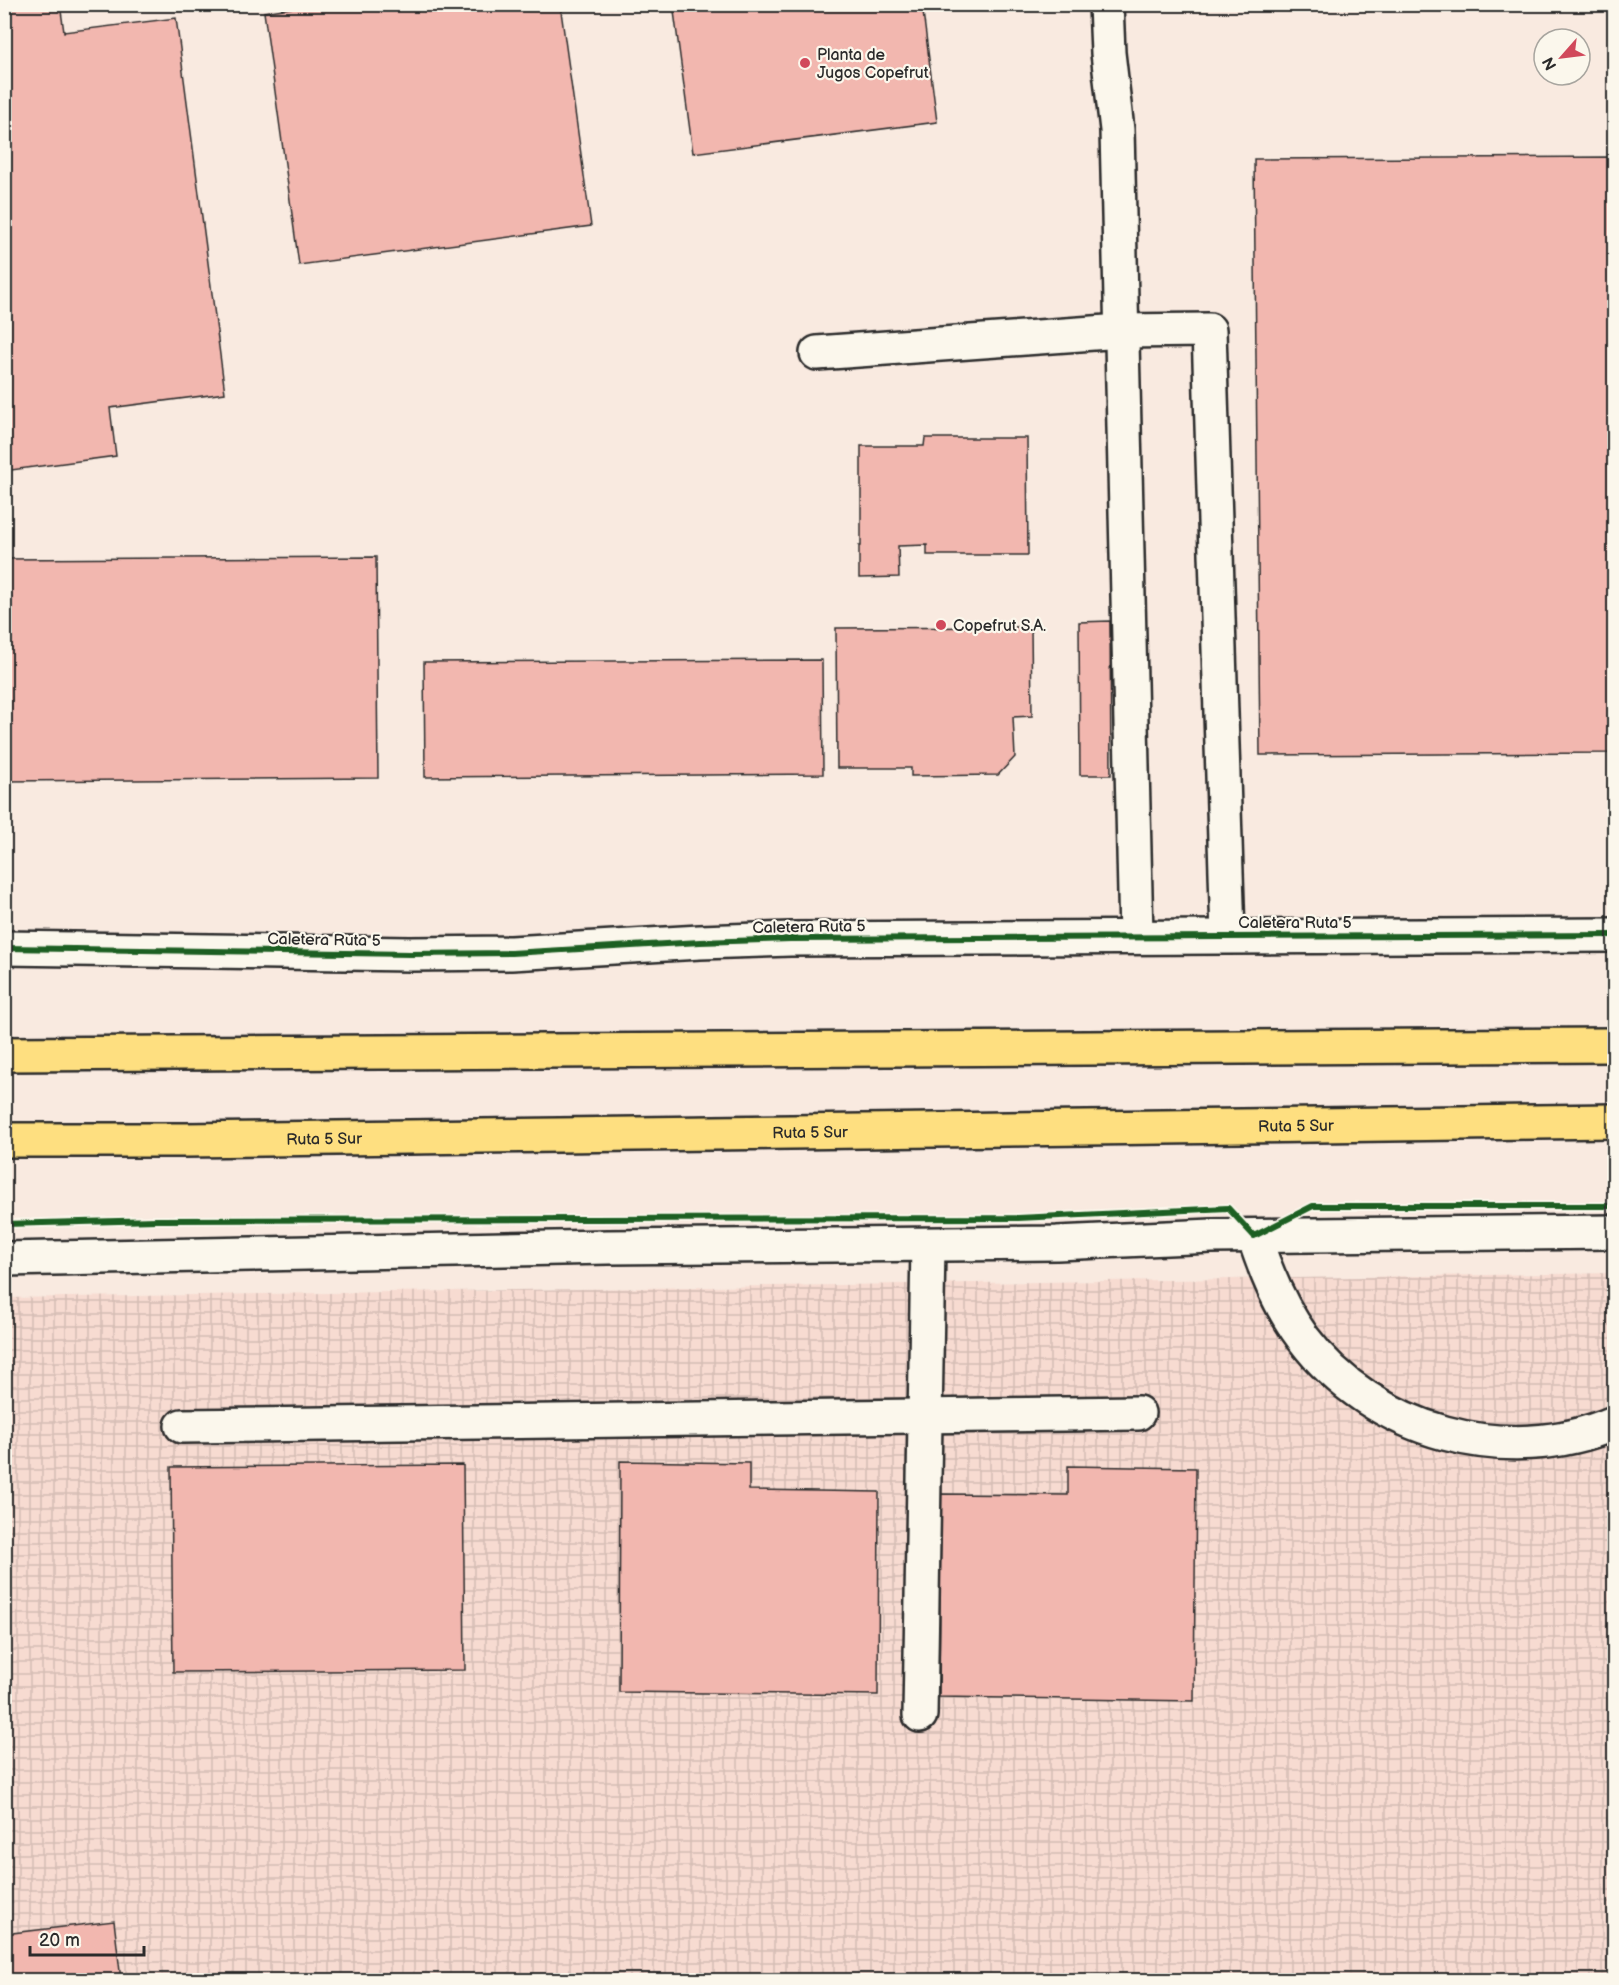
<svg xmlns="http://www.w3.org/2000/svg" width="1619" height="1985" font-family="'Balsamiq Sans',sans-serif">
  <defs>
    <pattern id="industrial-grid" width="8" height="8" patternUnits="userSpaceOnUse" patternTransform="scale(1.5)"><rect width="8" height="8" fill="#f7dbd1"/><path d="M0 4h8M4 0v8" fill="none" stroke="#d4bcb4"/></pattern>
  </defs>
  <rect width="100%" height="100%" fill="#f9eae0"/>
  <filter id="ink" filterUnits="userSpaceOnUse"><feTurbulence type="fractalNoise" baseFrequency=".0167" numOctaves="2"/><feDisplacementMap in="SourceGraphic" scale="12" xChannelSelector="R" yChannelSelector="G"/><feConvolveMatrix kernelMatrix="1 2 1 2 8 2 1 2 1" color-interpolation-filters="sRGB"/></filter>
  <g filter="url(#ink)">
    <path fill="url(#industrial-grid)" d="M 1614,1273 L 1614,1980 L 5,1980 L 4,1298 Z"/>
    <g fill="#f2b7af" stroke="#2b2b2b" stroke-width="1.5">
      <path d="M 4,4 L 60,4 L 64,32 L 176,18 L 225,393 L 110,408 L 116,456 L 4,471 Z"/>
      <path d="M 317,4 L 560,4 L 591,226 L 299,265 L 264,12 Z"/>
      <path d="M 673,4 L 922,4 L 937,122 L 693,153 Z"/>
      <path d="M 1614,157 L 1614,753 L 1260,755 L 1254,159 Z"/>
      <path d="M 925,438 L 1027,438 L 1028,555 L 927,555 L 927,545 L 898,546 L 899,577 L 859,578 L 859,546 L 861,546 L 861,446 L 924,446 Z"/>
      <path d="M 376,557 L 378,778 L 4,781 L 4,559 Z"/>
      <path d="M 1110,621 L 1111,775 L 1080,775 L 1079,622 Z"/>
      <path d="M 1031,627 L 1032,716 L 1013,717 L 1015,757 L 998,775 L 911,776 L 911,768 L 837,768 L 836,628 Z"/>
      <path d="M 822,660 L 823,774 L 425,777 L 424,662 Z"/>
      <path d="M 620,1461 L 749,1463 L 749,1490 L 879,1492 L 878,1695 L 619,1692 Z"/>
      <path d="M 463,1465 L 465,1670 L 173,1672 L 171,1467 Z"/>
      <path d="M 1068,1466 L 1196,1468 L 1194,1701 L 939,1697 L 941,1494 L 1068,1495 Z"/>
      <path d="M 114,1921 L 121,1980 L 4,1980 L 4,1934 Z"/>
    </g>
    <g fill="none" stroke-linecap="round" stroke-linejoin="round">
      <g stroke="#2b2b2b" stroke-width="38">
        <g id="minor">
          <path d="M 1106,4 L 1108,53 L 1117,130 L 1136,936"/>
          <path d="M 817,353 L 1121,331 L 1209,330 L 1228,936"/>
          <path d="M 4,948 L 410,954 L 511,953 L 700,942 L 790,939 L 1614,935"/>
          <path d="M 1254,1236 C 1266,1273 1280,1307 1303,1338 C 1373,1432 1507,1469 1614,1423"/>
          <path d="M 4,1259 L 608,1247 L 1057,1243 L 1212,1236 L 1614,1232"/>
          <path d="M 182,1426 L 1138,1413"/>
          <path d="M 920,1715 L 928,1245"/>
        </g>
      </g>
      <g stroke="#2b2b2b" stroke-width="38">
        <g id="highway">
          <path d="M 4,1054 L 1614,1045"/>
          <path id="s1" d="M 4,1140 L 186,1140 L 1614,1121"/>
        </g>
      </g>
      <use href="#minor" stroke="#fbf7ec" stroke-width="33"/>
      <use href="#highway" stroke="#fedf80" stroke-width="33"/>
      <g stroke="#fbf7ec" stroke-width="10">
        <g id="cycleway">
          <path d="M 4,948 L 410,954 L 511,953 L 700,942 L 790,939 L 1614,935"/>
          <path d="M 4,1224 L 157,1220 L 1018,1218 L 1228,1208 L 1254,1236 L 1313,1206 L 1614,1206"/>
        </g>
      </g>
      <use href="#cycleway" stroke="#1b5e20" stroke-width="6"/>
    </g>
  </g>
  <g fill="#d1495b" stroke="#fbf7ec" stroke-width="2">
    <circle cx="805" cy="63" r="6"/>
    <circle cx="941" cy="625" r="6"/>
  </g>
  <g text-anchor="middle" stroke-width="4.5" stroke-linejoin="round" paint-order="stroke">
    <g font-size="16" fill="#2b2b2b" stroke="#fbf7ec" text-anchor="start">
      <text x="817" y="60">Planta de<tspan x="817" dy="18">Jugos Copefrut</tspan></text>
      <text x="953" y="631">Copefrut S.A.</text>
    </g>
    <g font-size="16" fill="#2b2b2b" stroke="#fbf7ec">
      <text x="1295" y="928">Caletera Ruta 5</text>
      <text transform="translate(809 926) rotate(-1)" y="6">Caletera Ruta 5</text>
      <text transform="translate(324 939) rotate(1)" y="6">Caletera Ruta 5</text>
      <text dy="6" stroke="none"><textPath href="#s1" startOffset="1292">Ruta 5 Sur</textPath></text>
      <text dy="6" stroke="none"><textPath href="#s1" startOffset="806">Ruta 5 Sur</textPath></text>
      <text dy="6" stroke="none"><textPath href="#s1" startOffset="320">Ruta 5 Sur</textPath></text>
    </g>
  </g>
  <rect width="1619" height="1985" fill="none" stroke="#fbf7ec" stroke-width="24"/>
  <rect x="12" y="12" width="1595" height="1961" fill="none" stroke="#2b2b2b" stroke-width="2" filter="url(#ink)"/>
  <g transform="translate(1562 57) rotate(242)"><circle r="28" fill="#fbf7ec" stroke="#a8a59f" stroke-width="1.5"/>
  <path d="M0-4.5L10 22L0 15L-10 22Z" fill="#d1495b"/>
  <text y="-9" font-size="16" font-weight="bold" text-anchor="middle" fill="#2b2b2b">N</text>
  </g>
  <path d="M30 1946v9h114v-9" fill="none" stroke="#2b2b2b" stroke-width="3"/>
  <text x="39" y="1946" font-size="18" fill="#2b2b2b" stroke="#fbf7ec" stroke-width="4.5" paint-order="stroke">20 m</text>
</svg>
